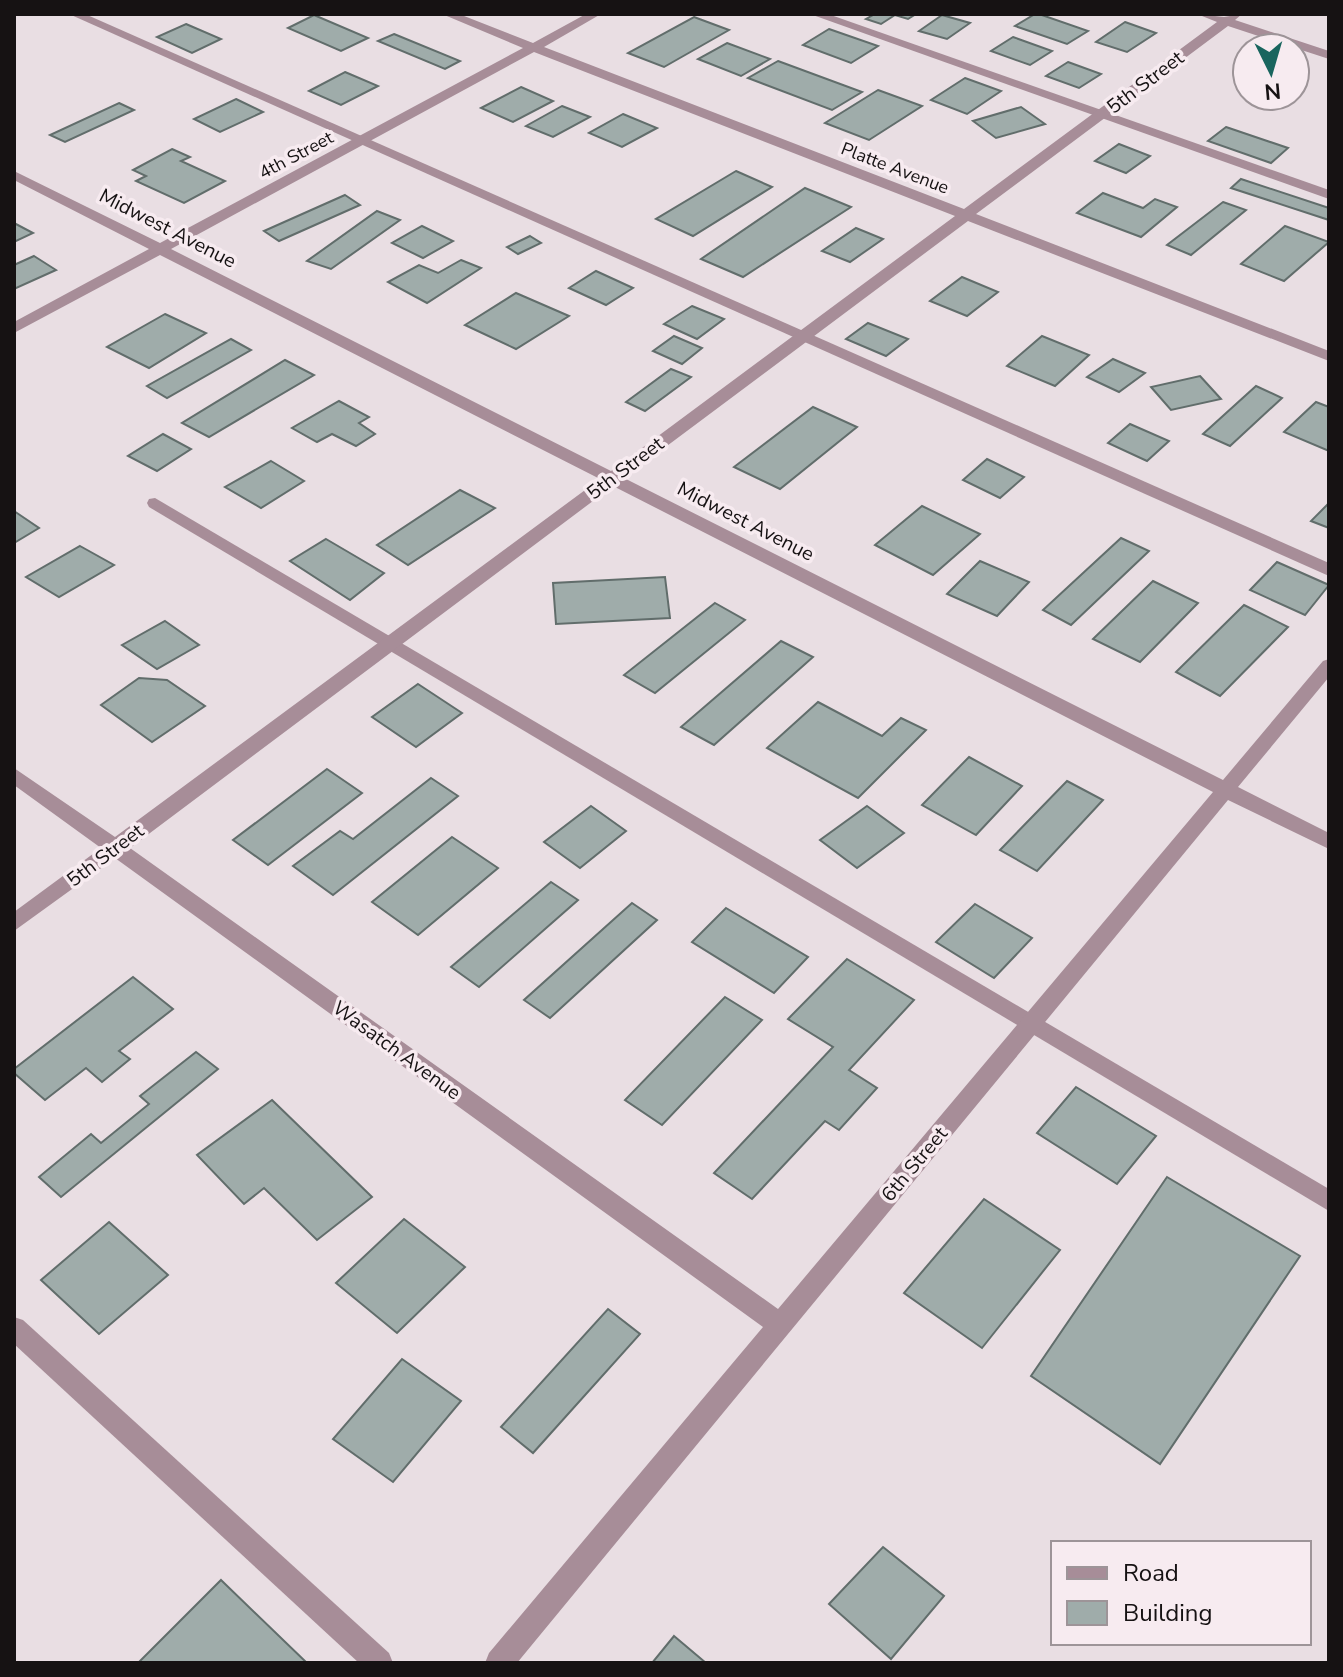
<svg xmlns="http://www.w3.org/2000/svg" width="1343" height="1677" font-family="'Nunito Sans',sans-serif">
  <rect width="100%" height="100%" fill="#e9dee3"/>
  <g fill="#9facaa" stroke="#616d6b" stroke-width="2">
    <path d="M 875,14 L 916,14 L 908,19 L 895,15 L 881,24 L 866,19 Z"/>
    <path d="M 1035,14 L 1039,14 L 1088,31 L 1067,44 L 1015,26 Z"/>
    <path d="M 314,15 L 368,38 L 341,51 L 288,28 Z"/>
    <path d="M 942,15 L 970,23 L 947,39 L 919,31 Z"/>
    <path d="M 694,17 L 729,30 L 664,67 L 628,53 Z"/>
    <path d="M 1125,22 L 1156,33 L 1127,52 L 1096,42 Z"/>
    <path d="M 186,24 L 221,39 L 192,53 L 157,37 Z"/>
    <path d="M 829,29 L 878,46 L 851,63 L 803,45 Z"/>
    <path d="M 394,34 L 460,61 L 445,69 L 378,41 Z"/>
    <path d="M 1013,37 L 1052,51 L 1030,65 L 991,51 Z"/>
    <path d="M 727,43 L 770,59 L 741,76 L 698,59 Z"/>
    <path d="M 778,61 L 862,92 L 832,110 L 748,78 Z"/>
    <path d="M 1068,62 L 1101,74 L 1079,88 L 1046,76 Z"/>
    <path d="M 345,72 L 378,86 L 341,105 L 309,91 Z"/>
    <path d="M 965,78 L 1001,91 L 967,114 L 931,100 Z"/>
    <path d="M 521,87 L 553,101 L 513,122 L 481,108 Z"/>
    <path d="M 878,90 L 922,106 L 869,140 L 825,123 Z"/>
    <path d="M 236,99 L 263,112 L 220,132 L 194,119 Z"/>
    <path d="M 119,103 L 134,110 L 65,142 L 50,135 Z"/>
    <path d="M 562,106 L 590,117 L 553,137 L 526,126 Z"/>
    <path d="M 1021,107 L 1045,124 L 996,138 L 973,121 Z"/>
    <path d="M 623,114 L 657,128 L 622,147 L 589,133 Z"/>
    <path d="M 1226,127 L 1288,148 L 1271,163 L 1208,141 Z"/>
    <path d="M 1119,144 L 1150,156 L 1126,173 L 1095,161 Z"/>
    <path d="M 172,149 L 190,157 L 181,161 L 225,181 L 184,203 L 136,181 L 146,176 L 133,170 Z"/>
    <path d="M 736,171 L 772,187 L 693,236 L 656,219 Z"/>
    <path d="M 1241,179 L 1329,208 L 1329,220 L 1231,188 Z"/>
    <path d="M 805,188 L 851,207 L 743,277 L 701,259 Z"/>
    <path d="M 1103,193 L 1143,208 L 1155,199 L 1177,207 L 1141,237 L 1077,213 Z"/>
    <path d="M 345,195 L 360,205 L 279,241 L 264,231 Z"/>
    <path d="M 1223,202 L 1246,210 L 1191,255 L 1167,245 Z"/>
    <path d="M 377,211 L 400,220 L 331,269 L 307,261 Z"/>
    <path d="M 14,223 L 33,233 L 14,242 Z"/>
    <path d="M 422,226 L 453,241 L 423,258 L 392,243 Z"/>
    <path d="M 1285,226 L 1329,242 L 1284,281 L 1241,264 Z"/>
    <path d="M 856,228 L 883,239 L 850,262 L 822,251 Z"/>
    <path d="M 530,236 L 541,243 L 518,254 L 507,247 Z"/>
    <path d="M 34,256 L 56,270 L 14,289 L 14,265 Z"/>
    <path d="M 461,260 L 481,268 L 427,303 L 388,282 L 419,265 L 438,273 Z"/>
    <path d="M 596,271 L 633,288 L 606,305 L 569,288 Z"/>
    <path d="M 962,277 L 998,292 L 967,316 L 930,301 Z"/>
    <path d="M 516,293 L 569,316 L 516,349 L 465,325 Z"/>
    <path d="M 692,306 L 724,319 L 697,339 L 664,324 Z"/>
    <path d="M 165,314 L 206,333 L 149,368 L 107,347 Z"/>
    <path d="M 868,323 L 908,339 L 886,356 L 846,339 Z"/>
    <path d="M 674,336 L 702,348 L 682,364 L 653,351 Z"/>
    <path d="M 1042,336 L 1089,355 L 1055,386 L 1007,366 Z"/>
    <path d="M 231,339 L 251,350 L 167,398 L 147,386 Z"/>
    <path d="M 1113,359 L 1145,373 L 1119,392 L 1087,377 Z"/>
    <path d="M 285,360 L 314,375 L 209,437 L 182,423 Z"/>
    <path d="M 671,369 L 691,377 L 645,411 L 626,402 Z"/>
    <path d="M 1200,376 L 1221,399 L 1171,410 L 1151,387 Z"/>
    <path d="M 1256,386 L 1282,398 L 1230,446 L 1203,434 Z"/>
    <path d="M 339,401 L 369,417 L 359,423 L 375,434 L 356,446 L 332,434 L 317,442 L 292,428 Z"/>
    <path d="M 1316,402 L 1329,407 L 1329,451 L 1284,432 Z"/>
    <path d="M 813,407 L 857,427 L 780,489 L 734,467 Z"/>
    <path d="M 1130,424 L 1169,441 L 1147,461 L 1108,443 Z"/>
    <path d="M 163,434 L 191,449 L 157,471 L 128,456 Z"/>
    <path d="M 987,459 L 1024,477 L 1000,498 L 963,480 Z"/>
    <path d="M 271,461 L 304,481 L 261,508 L 225,487 Z"/>
    <path d="M 460,490 L 495,508 L 408,565 L 377,545 Z"/>
    <path d="M 1329,503 L 1329,528 L 1311,521 Z"/>
    <path d="M 922,506 L 980,534 L 933,575 L 875,545 Z"/>
    <path d="M 14,511 L 39,528 L 14,543 Z"/>
    <path d="M 1121,538 L 1149,551 L 1071,625 L 1043,610 Z"/>
    <path d="M 326,539 L 384,573 L 350,600 L 290,561 Z"/>
    <path d="M 80,546 L 114,565 L 59,597 L 26,577 Z"/>
    <path d="M 980,561 L 1029,582 L 997,616 L 947,594 Z"/>
    <path d="M 1277,562 L 1329,585 L 1305,615 L 1250,590 Z"/>
    <path d="M 665,577 L 670,618 L 556,624 L 553,583 Z"/>
    <path d="M 1153,581 L 1198,603 L 1140,662 L 1093,639 Z"/>
    <path d="M 715,603 L 745,620 L 655,693 L 624,675 Z"/>
    <path d="M 1244,605 L 1288,627 L 1220,696 L 1176,672 Z"/>
    <path d="M 165,621 L 199,645 L 157,669 L 122,645 Z"/>
    <path d="M 781,641 L 813,657 L 714,745 L 681,727 Z"/>
    <path d="M 139,678 L 167,680 L 205,706 L 152,742 L 101,705 Z"/>
    <path d="M 418,684 L 462,713 L 416,747 L 372,717 Z"/>
    <path d="M 818,702 L 882,736 L 901,718 L 926,730 L 858,798 L 767,748 Z"/>
    <path d="M 969,757 L 1022,786 L 976,835 L 922,805 Z"/>
    <path d="M 327,769 L 362,793 L 268,865 L 233,840 Z"/>
    <path d="M 431,778 L 458,796 L 333,895 L 293,866 L 340,831 L 353,839 Z"/>
    <path d="M 1067,781 L 1103,800 L 1037,871 L 1000,850 Z"/>
    <path d="M 591,806 L 626,831 L 580,868 L 544,842 Z"/>
    <path d="M 867,806 L 904,833 L 857,868 L 820,840 Z"/>
    <path d="M 452,837 L 498,868 L 418,935 L 372,902 Z"/>
    <path d="M 551,882 L 578,900 L 479,987 L 451,967 Z"/>
    <path d="M 632,903 L 657,920 L 550,1018 L 524,1000 Z"/>
    <path d="M 975,904 L 1032,938 L 994,978 L 936,942 Z"/>
    <path d="M 726,908 L 808,957 L 774,993 L 692,942 Z"/>
    <path d="M 847,959 L 914,1000 L 849,1070 L 877,1088 L 839,1130 L 825,1121 L 752,1199 L 714,1173 L 833,1047 L 788,1019 Z"/>
    <path d="M 133,977 L 173,1009 L 119,1051 L 130,1059 L 102,1082 L 86,1068 L 45,1100 L 14,1073 L 14,1069 Z"/>
    <path d="M 725,997 L 762,1020 L 662,1125 L 625,1100 Z"/>
    <path d="M 196,1052 L 218,1069 L 61,1197 L 39,1177 L 91,1134 L 101,1143 L 149,1104 L 140,1096 Z"/>
    <path d="M 1076,1087 L 1156,1136 L 1117,1184 L 1037,1133 Z"/>
    <path d="M 272,1100 L 372,1197 L 317,1240 L 264,1188 L 244,1204 L 197,1155 Z"/>
    <path d="M 1167,1177 L 1300,1256 L 1160,1464 L 1031,1376 Z"/>
    <path d="M 984,1199 L 1060,1250 L 982,1348 L 904,1293 Z"/>
    <path d="M 404,1219 L 465,1267 L 397,1333 L 336,1283 Z"/>
    <path d="M 109,1222 L 168,1275 L 99,1334 L 41,1280 Z"/>
    <path d="M 608,1309 L 640,1334 L 533,1453 L 501,1427 Z"/>
    <path d="M 402,1359 L 461,1401 L 393,1482 L 333,1439 Z"/>
    <path d="M 883,1547 L 944,1596 L 891,1659 L 829,1604 Z"/>
    <path d="M 221,1580 L 307,1663 L 138,1663 Z"/>
    <path d="M 674,1636 L 706,1663 L 652,1663 Z"/>
  </g>
  <g fill="none" stroke-linecap="round" stroke-linejoin="round">
    <g fill="#a78d98" fill-rule="evenodd">
      <path d="M 69,14 L 85,14 L 1329,563 L 1329,576 Z"/>
      <path d="M 810,14 L 828,14 L 1329,190 L 1329,199 Z"/>
      <path d="M 155,498 L 1329,1189 L 1329,1211 L 149,507 L 147,503 L 149,499 Z"/>
      <path d="M 14,1317 L 23,1320 L 389,1653 L 393,1663 L 359,1663 L 14,1344 Z"/>
    </g>
    <path fill="#a78d98" fill-rule="evenodd" d="M 442,14 L 459,14 L 533,43 L 586,14 L 601,14 L 544,47 L 964,209 L 1217,22 L 1197,14 L 1224,17 L 1242,14 L 1235,20 L 1329,51 L 1329,59 L 1228,26 L 976,214 L 1329,351 L 1329,361 L 968,221 L 624,478 L 1223,780 L 1323,661 L 1329,659 L 1329,677 L 1238,787 L 1329,833 L 1329,849 L 1228,800 L 517,1663 L 485,1663 L 489,1653 L 763,1327 L 115,858 L 14,931 L 14,912 L 101,848 L 14,785 L 14,768 L 115,837 L 600,479 L 160,255 L 14,333 L 14,322 L 149,249 L 14,180 L 14,171 L 160,243 L 523,48 ZM 534,52 L 955,216 L 611,471 L 171,249 ZM 613,486 L 1213,792 L 778,1309 L 130,848 Z"/>
  </g>
  <g text-anchor="middle" stroke-width="7" stroke-linejoin="round" paint-order="stroke">
    <g font-size="18" fill="#161213" stroke="#f7ebf0">
      <text transform="translate(296 155) rotate(-28)" y="6">4th Street</text>
      <text transform="translate(895 168) rotate(21)" y="6">Platte Avenue</text>
    </g>
    <g font-size="20" fill="#161213" stroke="#f7ebf0">
      <text transform="translate(1145 82) rotate(-37)" y="7">5th Street</text>
      <text transform="translate(168 228) rotate(27)" y="7">Midwest Avenue</text>
      <text transform="translate(625 468) rotate(-37)" y="7">5th Street</text>
      <text transform="translate(746 521) rotate(27)" y="7">Midwest Avenue</text>
      <text transform="translate(105 855) rotate(-37)" y="7">5th Street</text>
      <text transform="translate(397 1050) rotate(36)" y="7">Wasatch Avenue</text>
      <text transform="translate(914 1164) rotate(-50)" y="7">6th Street</text>
    </g>
  </g>
  <rect width="1343" height="1677" fill="none" stroke="#161213" stroke-width="32"/>
  <rect x="1051" y="1541" width="260" height="104" fill="#f7ebf0" stroke="#9d9498" stroke-width="2"/>
  <rect x="1067" y="1567" width="40" height="12" fill="#a78d98" stroke="#9d9498" stroke-width="2"/>
  <text x="1123" y="1581" font-size="24" fill="#161213">Road</text>
  <rect x="1067" y="1601" width="40" height="24" fill="#9facaa" stroke="#9d9498" stroke-width="2"/>
  <text x="1123" y="1621" font-size="24" fill="#161213">Building</text>
  <g transform="translate(1271 72) rotate(175)"><circle r="38" fill="#f7ebf0" stroke="#9d9498" stroke-width="2"/>
  <path d="M0-6L14 30L0 20L-14 30Z" fill="#19655e"/>
  <text y="-12" font-size="22" font-weight="bold" text-anchor="middle" fill="#161213">N</text>
  </g>
</svg>
